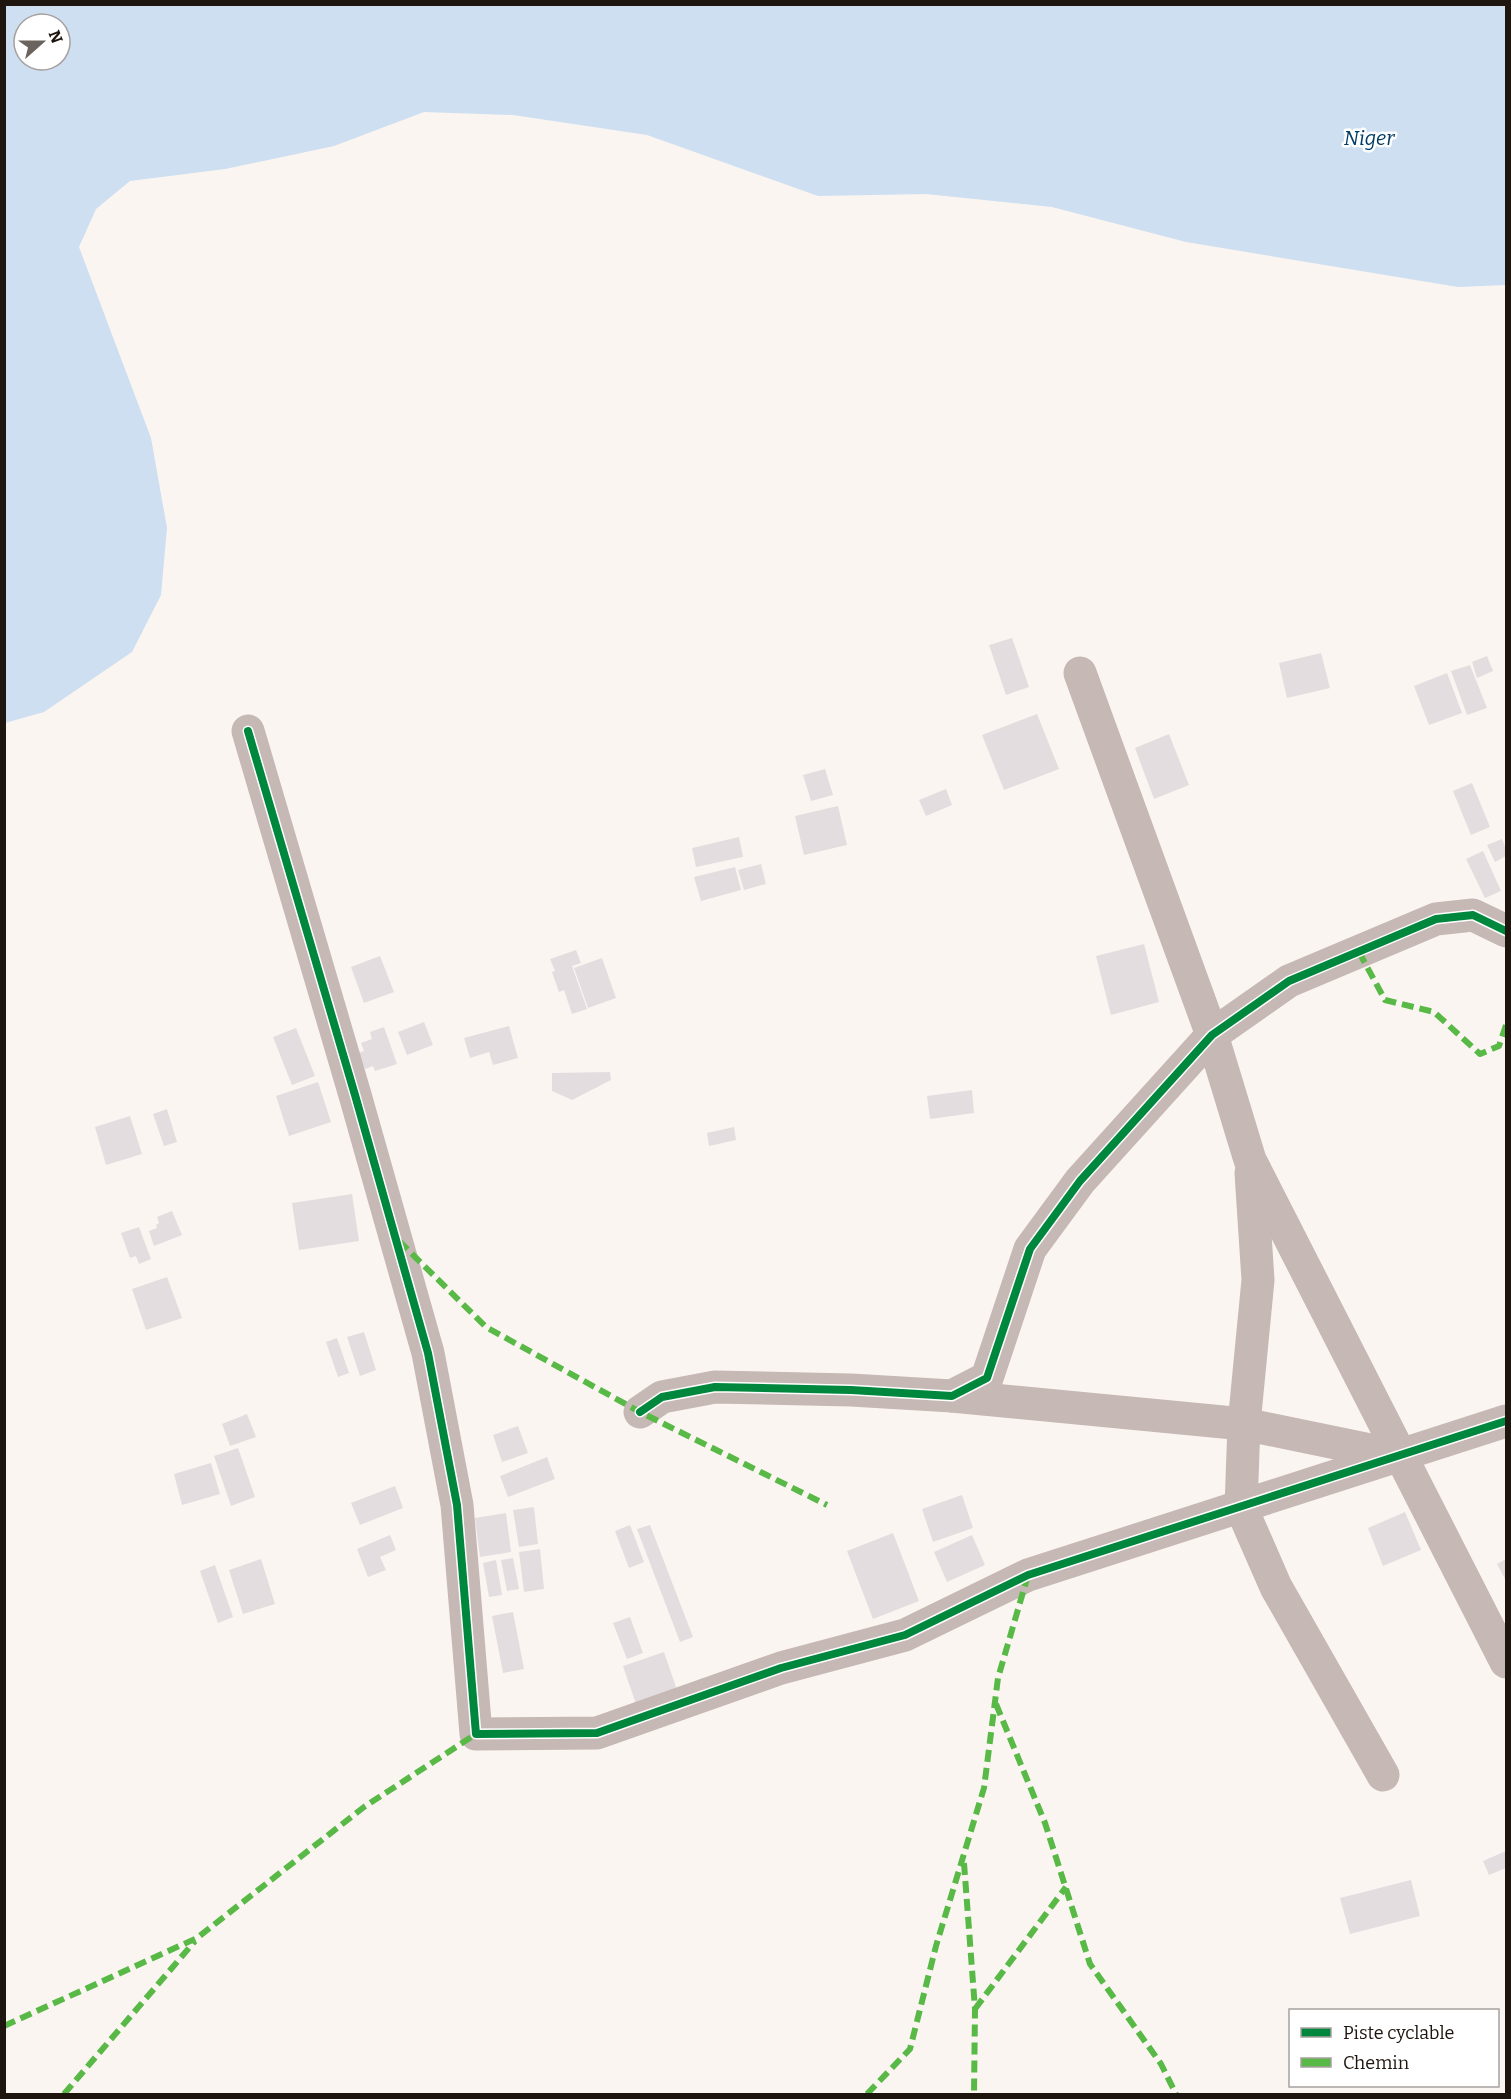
<svg xmlns="http://www.w3.org/2000/svg" width="1511" height="2099" font-family="Bitter,serif">
  <rect width="100%" height="100%" fill="#fbf5f1"/>
  <path fill="#cddff1" fill-rule="evenodd" d="M 5,4 L 1506,5 L 1506,285 L 1458,287 L 1186,242 L 1052,207 L 926,194 L 818,196 L 647,135 L 513,115 L 424,112 L 334,146 L 225,169 L 130,181 L 96,209 L 79,247 L 151,438 L 167,528 L 161,595 L 132,652 L 44,712 L 5,723 ZM 24,24 L 60,24 L 60,60 L 24,60 Z"/>
  <g fill="#e3dddf">
    <path d="M 1012,638 L 1029,687 L 1006,695 L 989,645 Z"/>
    <path d="M 1321,653 L 1330,688 L 1287,698 L 1279,663 Z"/>
    <path d="M 1487,656 L 1493,671 L 1477,678 L 1472,662 Z"/>
    <path d="M 1470,665 L 1487,708 L 1467,715 L 1451,671 Z"/>
    <path d="M 1447,673 L 1462,713 L 1429,725 L 1414,686 Z"/>
    <path d="M 1037,714 L 1059,769 L 1004,790 L 982,735 Z"/>
    <path d="M 1169,734 L 1189,785 L 1154,799 L 1135,748 Z"/>
    <path d="M 825,769 L 833,795 L 811,801 L 803,775 Z"/>
    <path d="M 1472,783 L 1490,827 L 1471,835 L 1453,791 Z"/>
    <path d="M 946,789 L 952,805 L 926,816 L 919,800 Z"/>
    <path d="M 838,806 L 847,845 L 804,855 L 795,816 Z"/>
    <path d="M 739,837 L 743,857 L 696,867 L 692,848 Z"/>
    <path d="M 1502,839 L 1506,849 L 1506,856 L 1495,862 L 1487,845 Z"/>
    <path d="M 1483,851 L 1501,891 L 1485,898 L 1466,859 Z"/>
    <path d="M 761,864 L 766,884 L 744,890 L 738,870 Z"/>
    <path d="M 735,867 L 741,890 L 701,901 L 694,877 Z"/>
    <path d="M 1144,944 L 1159,1002 L 1111,1015 L 1096,956 Z"/>
    <path d="M 576,950 L 581,963 L 572,966 L 587,1009 L 572,1014 L 564,990 L 559,992 L 552,972 L 555,971 L 550,959 Z"/>
    <path d="M 380,956 L 394,992 L 364,1003 L 351,967 Z"/>
    <path d="M 602,958 L 616,998 L 588,1008 L 574,968 Z"/>
    <path d="M 424,1022 L 433,1045 L 407,1055 L 398,1032 Z"/>
    <path d="M 509,1026 L 518,1058 L 493,1065 L 489,1052 L 470,1058 L 464,1038 Z"/>
    <path d="M 384,1027 L 397,1064 L 375,1071 L 373,1066 L 365,1069 L 358,1053 L 364,1051 L 361,1043 L 372,1039 L 370,1032 Z"/>
    <path d="M 296,1028 L 315,1076 L 292,1085 L 273,1037 Z"/>
    <path d="M 610,1072 L 611,1080 L 572,1100 L 552,1091 L 552,1073 Z"/>
    <path d="M 318,1082 L 331,1122 L 289,1136 L 276,1096 Z"/>
    <path d="M 972,1090 L 974,1113 L 930,1119 L 927,1096 Z"/>
    <path d="M 167,1109 L 177,1142 L 164,1146 L 153,1114 Z"/>
    <path d="M 130,1116 L 142,1154 L 106,1165 L 95,1127 Z"/>
    <path d="M 734,1127 L 736,1140 L 709,1146 L 707,1133 Z"/>
    <path d="M 352,1194 L 359,1241 L 299,1250 L 292,1203 Z"/>
    <path d="M 172,1211 L 182,1235 L 154,1246 L 149,1231 L 157,1228 L 156,1225 L 159,1223 L 157,1217 Z"/>
    <path d="M 139,1227 L 151,1259 L 139,1264 L 136,1256 L 130,1258 L 121,1233 Z"/>
    <path d="M 167,1277 L 182,1318 L 146,1330 L 132,1289 Z"/>
    <path d="M 364,1332 L 376,1370 L 360,1376 L 347,1337 Z"/>
    <path d="M 337,1338 L 349,1373 L 338,1377 L 326,1342 Z"/>
    <path d="M 247,1414 L 256,1437 L 230,1446 L 222,1424 Z"/>
    <path d="M 518,1426 L 528,1453 L 502,1462 L 493,1435 Z"/>
    <path d="M 238,1448 L 255,1497 L 231,1506 L 214,1456 Z"/>
    <path d="M 547,1457 L 555,1479 L 508,1497 L 500,1476 Z"/>
    <path d="M 211,1463 L 220,1494 L 182,1505 L 174,1474 Z"/>
    <path d="M 395,1486 L 403,1508 L 360,1525 L 351,1503 Z"/>
    <path d="M 962,1495 L 973,1528 L 933,1542 L 922,1509 Z"/>
    <path d="M 534,1507 L 538,1544 L 519,1547 L 513,1510 Z"/>
    <path d="M 1405,1512 L 1421,1550 L 1383,1566 L 1368,1528 Z"/>
    <path d="M 506,1513 L 511,1552 L 480,1557 L 475,1518 Z"/>
    <path d="M 630,1525 L 644,1562 L 629,1568 L 615,1531 Z"/>
    <path d="M 650,1525 L 693,1637 L 680,1642 L 637,1529 Z"/>
    <path d="M 893,1533 L 919,1601 L 873,1619 L 847,1551 Z"/>
    <path d="M 390,1535 L 396,1550 L 380,1557 L 386,1570 L 368,1577 L 357,1549 Z"/>
    <path d="M 972,1535 L 985,1565 L 947,1582 L 934,1552 Z"/>
    <path d="M 540,1549 L 544,1589 L 524,1592 L 519,1552 Z"/>
    <path d="M 513,1558 L 519,1589 L 507,1591 L 501,1560 Z"/>
    <path d="M 261,1559 L 275,1604 L 243,1614 L 229,1570 Z"/>
    <path d="M 1506,1559 L 1506,1581 L 1497,1564 Z"/>
    <path d="M 496,1560 L 502,1595 L 489,1597 L 483,1563 Z"/>
    <path d="M 215,1565 L 233,1617 L 218,1623 L 200,1571 Z"/>
    <path d="M 513,1612 L 524,1669 L 503,1673 L 492,1616 Z"/>
    <path d="M 630,1617 L 643,1653 L 627,1659 L 613,1623 Z"/>
    <path d="M 664,1652 L 678,1693 L 637,1707 L 623,1666 Z"/>
    <path d="M 1506,1851 L 1506,1868 L 1489,1875 L 1483,1861 Z"/>
    <path d="M 1411,1880 L 1420,1916 L 1350,1934 L 1340,1898 Z"/>
  </g>
  <g fill="none" stroke-linecap="round" stroke-linejoin="round">
    <g stroke="#c6b8b4" stroke-width="33">
      <path d="M 1080,673 L 1212,1035 L 1250,1160 L 1506,1662"/>
      <path d="M 248,731 L 355,1095 L 428,1353 L 457,1505 L 476,1734 L 597,1733 L 781,1668 L 905,1635 L 1028,1575 L 1506,1421"/>
      <path d="M 1251,1173 L 1258,1280 L 1244,1424 L 1241,1507 L 1276,1587 L 1383,1775"/>
      <path d="M 952,1396 L 1244,1424 L 1399,1456"/>
      <path d="M 640,1412 L 662,1397 L 715,1387 L 851,1390 L 952,1396 L 987,1378 L 1030,1249 L 1080,1181 L 1212,1035 L 1289,981 L 1436,919 L 1473,915 L 1506,931"/>
    </g>
    <g stroke="#58b947" stroke-width="6" stroke-dasharray="12 6" stroke-linecap="butt">
      <path d="M 1359,952 L 1385,1000 L 1434,1012 L 1480,1054 L 1499,1046 L 1506,1025"/>
      <path d="M 399,1241 L 486,1327 L 640,1412 L 827,1505"/>
      <path d="M 996,1704 L 1045,1823 L 1090,1964 L 1161,2064 L 1176,2094"/>
      <path d="M 964,1863 L 975,2009 L 974,2094"/>
      <path d="M 975,2009 L 1066,1887"/>
      <path d="M 4,2026 L 197,1938 L 364,1807 L 476,1734"/>
      <path d="M 64,2094 L 195,1941"/>
      <path d="M 867,2094 L 910,2049 L 936,1946 L 984,1788 L 998,1678 L 1028,1575"/>
    </g>
    <g stroke="#fff" stroke-width="11">
      <g id="cycleway">
        <path d="M 248,731 L 355,1095 L 428,1353 L 457,1505 L 476,1734 L 597,1733 L 781,1668 L 905,1635 L 1028,1575 L 1506,1421"/>
        <path d="M 640,1412 L 662,1397 L 715,1387 L 851,1390 L 952,1396 L 987,1378 L 1030,1249 L 1080,1181 L 1212,1035 L 1289,981 L 1436,919 L 1473,915 L 1506,931"/>
      </g>
    </g>
    <use href="#cycleway" stroke="#00873e" stroke-width="8"/>
  </g>
  <g text-anchor="middle" stroke-width="5" stroke-linejoin="round" paint-order="stroke">
    <g font-size="20" font-style="italic" fill="#003c66" stroke="#fff">
      <text x="1369" y="145">Niger</text>
    </g>
  </g>
  <rect width="1511" height="2099" fill="none" stroke="#1e150e" stroke-width="12"/>
  <rect x="1289" y="2009" width="210" height="78" fill="#ffffff" stroke="#a5a19f" stroke-width="1.5"/>
  <rect x="1301" y="2028" width="30" height="9" fill="#00873e" stroke="#a5a19f" stroke-width="1.5"/>
  <text x="1343" y="2039" font-size="18" fill="#1e150e">Piste cyclable</text>
  <rect x="1301" y="2058" width="30" height="9" fill="#58b947" stroke="#a5a19f" stroke-width="1.5"/>
  <text x="1343" y="2069" font-size="18" fill="#1e150e">Chemin</text>
  <g transform="translate(42 42) rotate(69)"><circle r="28" fill="#ffffff" stroke="#a5a19f" stroke-width="1.5"/>
  <path d="M0-4.5L10 22L0 15L-10 22Z" fill="#6b635d"/>
  <text y="-9" font-size="16" font-weight="bold" text-anchor="middle" fill="#1e150e">N</text>
  </g>
</svg>
